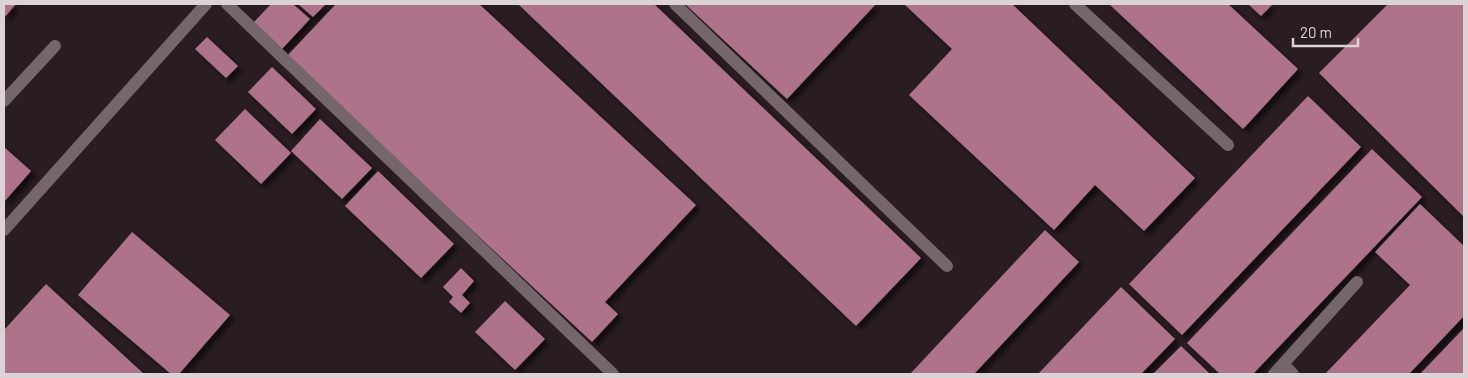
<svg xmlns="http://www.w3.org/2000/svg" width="1468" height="378" font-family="Barlow,sans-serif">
  <defs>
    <filter id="shadow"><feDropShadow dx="4.5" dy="4.5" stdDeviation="2.5" flood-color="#0009"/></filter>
  </defs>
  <rect width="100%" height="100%" fill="#291d22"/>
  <g fill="#ae728a" filter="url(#shadow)">
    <path d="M 4,4 L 16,4 L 4,18 Z"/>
    <path d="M 271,4 L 293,4 L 310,19 L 282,49 L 254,22 Z"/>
    <path d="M 298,4 L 326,4 L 313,17 Z"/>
    <path d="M 336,4 L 479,4 L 696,205 L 605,302 L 618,314 L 592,342 L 286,57 Z"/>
    <path d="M 518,4 L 654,4 L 921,258 L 856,326 Z"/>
    <path d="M 685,4 L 876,4 L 787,99 Z"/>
    <path d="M 904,4 L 1012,4 L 1195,178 L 1144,231 L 1095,185 L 1054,230 L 909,95 L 952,49 Z"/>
    <path d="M 1109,4 L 1228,4 L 1298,69 L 1243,129 Z"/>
    <path d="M 1248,4 L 1273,4 L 1261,16 Z"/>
    <path d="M 1388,4 L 1464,4 L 1464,217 L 1319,73 Z"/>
    <path d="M 207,37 L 238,66 L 226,78 L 195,49 Z"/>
    <path d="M 272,67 L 316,109 L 292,134 L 248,92 Z"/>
    <path d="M 1308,96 L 1361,147 L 1182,335 L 1129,284 Z"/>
    <path d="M 245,109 L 291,153 L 261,184 L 215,140 Z"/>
    <path d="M 320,119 L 372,168 L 342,199 L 291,151 Z"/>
    <path d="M 4,147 L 31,171 L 4,202 Z"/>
    <path d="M 1372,149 L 1422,197 L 1253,374 L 1220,374 L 1187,343 Z"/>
    <path d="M 378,171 L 454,244 L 421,278 L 345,206 Z"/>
    <path d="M 1420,204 L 1464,246 L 1464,316 L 1409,374 L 1325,374 L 1410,285 L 1375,252 Z"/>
    <path d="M 1045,230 L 1079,262 L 974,374 L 910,374 Z"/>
    <path d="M 132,232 L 230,315 L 179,374 L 171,374 L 78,295 Z"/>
    <path d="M 461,268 L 474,281 L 462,295 L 470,303 L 461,313 L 449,302 L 453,297 L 443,287 Z"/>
    <path d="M 46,284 L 144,374 L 4,374 L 4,330 Z"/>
    <path d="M 1121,287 L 1175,339 L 1141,374 L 1038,374 Z"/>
    <path d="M 505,301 L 545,339 L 515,370 L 475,332 Z"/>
    <path d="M 1464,328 L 1464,374 L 1420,374 Z"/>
    <path d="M 1181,346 L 1210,374 L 1153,374 Z"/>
  </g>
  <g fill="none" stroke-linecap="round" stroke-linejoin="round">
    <g stroke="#74666b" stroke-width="12">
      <path d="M 227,4 L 613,374"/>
      <path d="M 675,4 L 947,266"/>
      <path d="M 1075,4 L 1228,145"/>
      <path d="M 4,101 L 55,46"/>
      <path d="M 1284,365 L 1293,374"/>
      <path d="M 1274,374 L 1357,282"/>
    </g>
    <path stroke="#74666b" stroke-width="12" d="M 4,230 L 206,4"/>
  </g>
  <rect width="1468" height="378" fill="none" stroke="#dbd3d5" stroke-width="10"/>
  <path d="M1293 38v8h65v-8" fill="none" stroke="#dbd3d5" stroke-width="2.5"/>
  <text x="1300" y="38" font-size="15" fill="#dbd3d5" stroke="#291d22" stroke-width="4" paint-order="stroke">20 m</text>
</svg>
